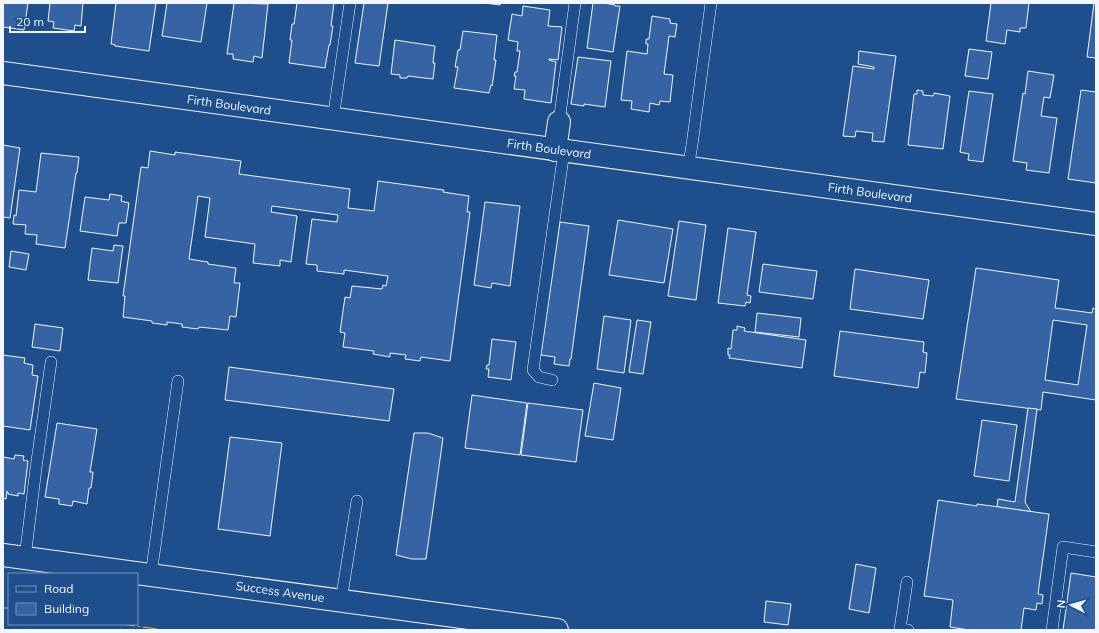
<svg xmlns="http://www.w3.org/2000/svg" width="1099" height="633" font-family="Mulish,sans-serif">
  <rect width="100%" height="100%" fill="#1f4e8c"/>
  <g fill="#3563a3" stroke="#f2f6ff" fill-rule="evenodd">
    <path d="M 3,3 L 28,3 L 24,30 L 3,27 Z"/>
    <path d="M 50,3 L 83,3 L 81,26 L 75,25 L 74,31 L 53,28 L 54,22 L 48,21 Z"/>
    <path d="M 116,3 L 156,3 L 149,51 L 115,46 L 115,45 L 111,44 Z"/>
    <path d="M 167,3 L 207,3 L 201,42 L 162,36 Z"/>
    <path d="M 234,3 L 268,4 L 262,58 L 254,56 L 253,62 L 233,59 L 233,54 L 227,54 Z"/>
    <path d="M 297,3 L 334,3 L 331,26 L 333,26 L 330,45 L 329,45 L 325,68 L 289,63 L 292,40 L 290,40 L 292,24 L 294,24 Z"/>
    <path d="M 364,3 L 388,3 L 379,66 L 355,63 Z"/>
    <path d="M 485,3 L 501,3 L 500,5 Z"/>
    <path d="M 593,3 L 604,3 L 615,5 L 615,6 L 620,6 L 613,52 L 587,48 Z"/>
    <path d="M 991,3 L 1029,3 L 1026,28 L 1020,28 L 1020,32 L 1007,30 L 1005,44 L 986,41 Z"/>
    <path d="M 1094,3 L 1096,3 L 1096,58 L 1087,57 Z"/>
    <path d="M 523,6 L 550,10 L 548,26 L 562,27 L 558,60 L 549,59 L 549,60 L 556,62 L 551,103 L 524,99 L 525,90 L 514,89 L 516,76 L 514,76 L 515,72 L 517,72 L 520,51 L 517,51 L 518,42 L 508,40 L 512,14 L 522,16 Z"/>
    <path d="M 652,16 L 670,19 L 670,23 L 677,24 L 675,37 L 669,36 L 664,74 L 673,75 L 670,102 L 660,101 L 659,105 L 650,103 L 649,112 L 631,109 L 632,101 L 621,100 L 627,51 L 647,54 L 648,44 L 646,44 L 646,39 L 649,39 Z"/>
    <path d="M 463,31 L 497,35 L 494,60 L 496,60 L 492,86 L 491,85 L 489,93 L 454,88 L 458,67 L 455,67 L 458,50 L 460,50 Z"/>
    <path d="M 395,40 L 435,46 L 433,63 L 435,63 L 433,79 L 408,76 L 407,78 L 400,78 L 400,75 L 391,74 Z"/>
    <path d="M 969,49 L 992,52 L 988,79 L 965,76 Z"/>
    <path d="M 859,51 L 896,56 L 884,142 L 872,141 L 873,133 L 856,131 L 855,137 L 843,136 L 853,66 L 874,69 L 874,67 L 858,64 Z"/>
    <path d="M 578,57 L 611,61 L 605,107 L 584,104 L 584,106 L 571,104 Z"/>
    <path d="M 1028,71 L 1054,75 L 1050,98 L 1044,97 L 1041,116 L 1057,118 L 1049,173 L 1026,170 L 1027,163 L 1013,161 L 1023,93 L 1025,94 Z"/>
    <path d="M 917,90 L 923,91 L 923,95 L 933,96 L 934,93 L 950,96 L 943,149 L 908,145 L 914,94 L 917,94 Z"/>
    <path d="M 1081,90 L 1096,92 L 1096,183 L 1068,179 Z"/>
    <path d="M 969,91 L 993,94 L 983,162 L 968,160 L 969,154 L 960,152 Z"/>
    <path d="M 3,145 L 20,148 L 10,218 L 3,217 Z"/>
    <path d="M 150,151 L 175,155 L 175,152 L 241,161 L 239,174 L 350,189 L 348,208 L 374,211 L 378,181 L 444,190 L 443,192 L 469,196 L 467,212 L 470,212 L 450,361 L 421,357 L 420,361 L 405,359 L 406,355 L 390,353 L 390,357 L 373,354 L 374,351 L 343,347 L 345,333 L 340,332 L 345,297 L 350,298 L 352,286 L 382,289 L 383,285 L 386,286 L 388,276 L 344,270 L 344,274 L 317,271 L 317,265 L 306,264 L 312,219 L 337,222 L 338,215 L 272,206 L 271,212 L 297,216 L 291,262 L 280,260 L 280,266 L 253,263 L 255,244 L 205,237 L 210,198 L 198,196 L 189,259 L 208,262 L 208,264 L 236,268 L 234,283 L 240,283 L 236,317 L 230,316 L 228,330 L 199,327 L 198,329 L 182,327 L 182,324 L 167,322 L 167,325 L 152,323 L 152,321 L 123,317 L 125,296 L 123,296 L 141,167 L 148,168 Z"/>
    <path d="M 41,153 L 79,157 L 77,173 L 76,173 L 65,248 L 36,244 L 37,235 L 25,234 L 26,225 L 13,224 L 14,215 L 16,216 L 19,190 L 36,192 Z"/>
    <path d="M 110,194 L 122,196 L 121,201 L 129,203 L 126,223 L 119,223 L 117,236 L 80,231 L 85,197 L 109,200 Z"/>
    <path d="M 485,202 L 520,206 L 510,286 L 492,283 L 491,288 L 474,285 Z"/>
    <path d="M 618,220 L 673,229 L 664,283 L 609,275 Z"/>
    <path d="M 679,221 L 706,225 L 696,300 L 668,296 Z"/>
    <path d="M 560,222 L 589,226 L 571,359 L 570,359 L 569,366 L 554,364 L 555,357 L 541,355 Z"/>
    <path d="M 728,228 L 756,232 L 747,295 L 751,296 L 750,303 L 746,302 L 745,306 L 718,303 Z"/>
    <path d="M 114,245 L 123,246 L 118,283 L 88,280 L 92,248 L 113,251 Z"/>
    <path d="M 11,251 L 29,254 L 26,270 L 9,267 Z"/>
    <path d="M 763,264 L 817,271 L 813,299 L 759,292 Z"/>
    <path d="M 976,268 L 1059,280 L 1055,308 L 1092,313 L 1093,308 L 1096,309 L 1096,400 L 1043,392 L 1041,410 L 956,399 ZM 1053,320 L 1087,325 L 1078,385 L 1045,380 Z"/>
    <path d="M 855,269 L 929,280 L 923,319 L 850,309 Z"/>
    <path d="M 757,313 L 801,318 L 799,337 L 755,332 Z"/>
    <path d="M 604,316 L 631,320 L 624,373 L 597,369 Z"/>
    <path d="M 637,320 L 651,322 L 643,374 L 629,372 Z"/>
    <path d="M 35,324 L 63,328 L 60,351 L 32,347 Z"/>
    <path d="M 737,326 L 745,328 L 744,331 L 806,340 L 802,368 L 729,358 L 730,355 L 728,355 L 728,348 L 731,349 L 733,330 L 737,330 Z"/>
    <path d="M 840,331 L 924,342 L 923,352 L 927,353 L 925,373 L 920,372 L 918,388 L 834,376 Z"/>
    <path d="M 492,339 L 516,342 L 511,380 L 488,377 L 489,369 L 486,369 L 487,365 L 489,365 Z"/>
    <path d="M 3,355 L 25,358 L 24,363 L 33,365 L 32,375 L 38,376 L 30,430 L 3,426 Z"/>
    <path d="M 229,367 L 394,389 L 389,421 L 225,400 Z"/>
    <path d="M 594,383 L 621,388 L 613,440 L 585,436 Z"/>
    <path d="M 472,395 L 527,403 L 520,455 L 465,448 Z"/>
    <path d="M 528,403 L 583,410 L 576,462 L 521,455 Z"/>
    <path d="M 1028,408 L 1037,409 L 1025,502 L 1031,512 L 997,507 L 998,499 L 1015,502 Z"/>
    <path d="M 982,420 L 1017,425 L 1009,481 L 974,476 Z"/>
    <path d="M 57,423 L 97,429 L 90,472 L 93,472 L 91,488 L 89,488 L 87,504 L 73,501 L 72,506 L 59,504 L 59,499 L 45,497 Z"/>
    <path d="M 414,433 L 428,433 L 443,438 L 426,559 L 412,559 L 396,555 Z"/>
    <path d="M 230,437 L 282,443 L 270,536 L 218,529 Z"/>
    <path d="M 15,455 L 24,456 L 23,460 L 28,461 L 24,494 L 18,493 L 18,496 L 8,494 L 8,492 L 7,491 L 6,499 L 3,498 L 3,457 L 14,459 Z"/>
    <path d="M 938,500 L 977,506 L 977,504 L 1049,514 L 1038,594 L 1043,595 L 1042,604 L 1037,603 L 1036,610 L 1024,608 L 1021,630 L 969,630 L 950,627 L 953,600 L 924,596 Z"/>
    <path d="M 856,564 L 876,568 L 869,613 L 849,609 Z"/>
    <path d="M 1071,573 L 1096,577 L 1096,630 L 1063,630 Z"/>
    <path d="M 766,601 L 791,604 L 788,625 L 764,622 Z"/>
  </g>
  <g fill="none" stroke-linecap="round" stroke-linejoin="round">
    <g stroke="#f2f6ff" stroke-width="12">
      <g id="service">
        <path d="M 333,119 L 350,3"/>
        <path d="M 559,122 L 575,3"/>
        <path d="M 688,168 L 692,145 L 711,3"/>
        <path d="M 552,380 L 539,377 L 533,370 L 564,151"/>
        <path d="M 25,558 L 36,468 L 51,362"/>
        <path d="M 151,575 L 178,381"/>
        <path d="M 907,582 L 900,629 L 908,630"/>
        <path d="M 341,601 L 357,501"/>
        <path d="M 1052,630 L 1063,547 L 1096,552"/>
      </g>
    </g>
    <g stroke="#f2f6ff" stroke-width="24">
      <g id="minor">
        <path d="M 3,73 L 1096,224"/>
        <path d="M 555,150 L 559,122"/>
        <path d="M 3,555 L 557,630"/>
      </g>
    </g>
    <use href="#service" stroke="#1f4e8c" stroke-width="11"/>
    <use href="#minor" stroke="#1f4e8c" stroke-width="22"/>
    <g stroke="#ffb74d" stroke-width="1" stroke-dasharray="14 3 2 3" stroke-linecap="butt">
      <path d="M 3,608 L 9,608"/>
      <path d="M 121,624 L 164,630"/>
    </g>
  </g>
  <g text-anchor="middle" stroke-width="3" stroke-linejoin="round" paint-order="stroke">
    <g font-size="12" fill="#f2f6ff" stroke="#1f4e8c">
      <text transform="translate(229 105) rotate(8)" y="4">Firth Boulevard</text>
      <text transform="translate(549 149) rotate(8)" y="4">Firth Boulevard</text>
      <text transform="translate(870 193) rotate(8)" y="4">Firth Boulevard</text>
      <text transform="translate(280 592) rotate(8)" y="4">Success Avenue</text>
    </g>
  </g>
  <rect width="1099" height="633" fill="none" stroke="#f2f6ff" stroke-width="8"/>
  <rect x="8" y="573" width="130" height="52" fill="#1f4e8c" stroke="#7391ba"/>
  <rect x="16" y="586" width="20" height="6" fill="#1f4e8c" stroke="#7391ba"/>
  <text x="44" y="593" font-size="12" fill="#f2f6ff">Road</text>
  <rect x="16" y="603" width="20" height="12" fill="#3563a3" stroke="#7391ba"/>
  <text x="44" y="613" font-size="12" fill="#f2f6ff">Building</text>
  <g transform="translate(1071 605) rotate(276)" stroke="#1f4e8c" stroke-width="3" paint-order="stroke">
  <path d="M0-3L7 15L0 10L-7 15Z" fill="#f2f6ff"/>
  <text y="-6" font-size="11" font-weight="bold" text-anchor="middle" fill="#f2f6ff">N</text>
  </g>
  <path d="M10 26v6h75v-6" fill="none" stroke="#f2f6ff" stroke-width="2"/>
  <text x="16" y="26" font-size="12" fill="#f2f6ff" stroke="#1f4e8c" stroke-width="3" paint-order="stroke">20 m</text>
</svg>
